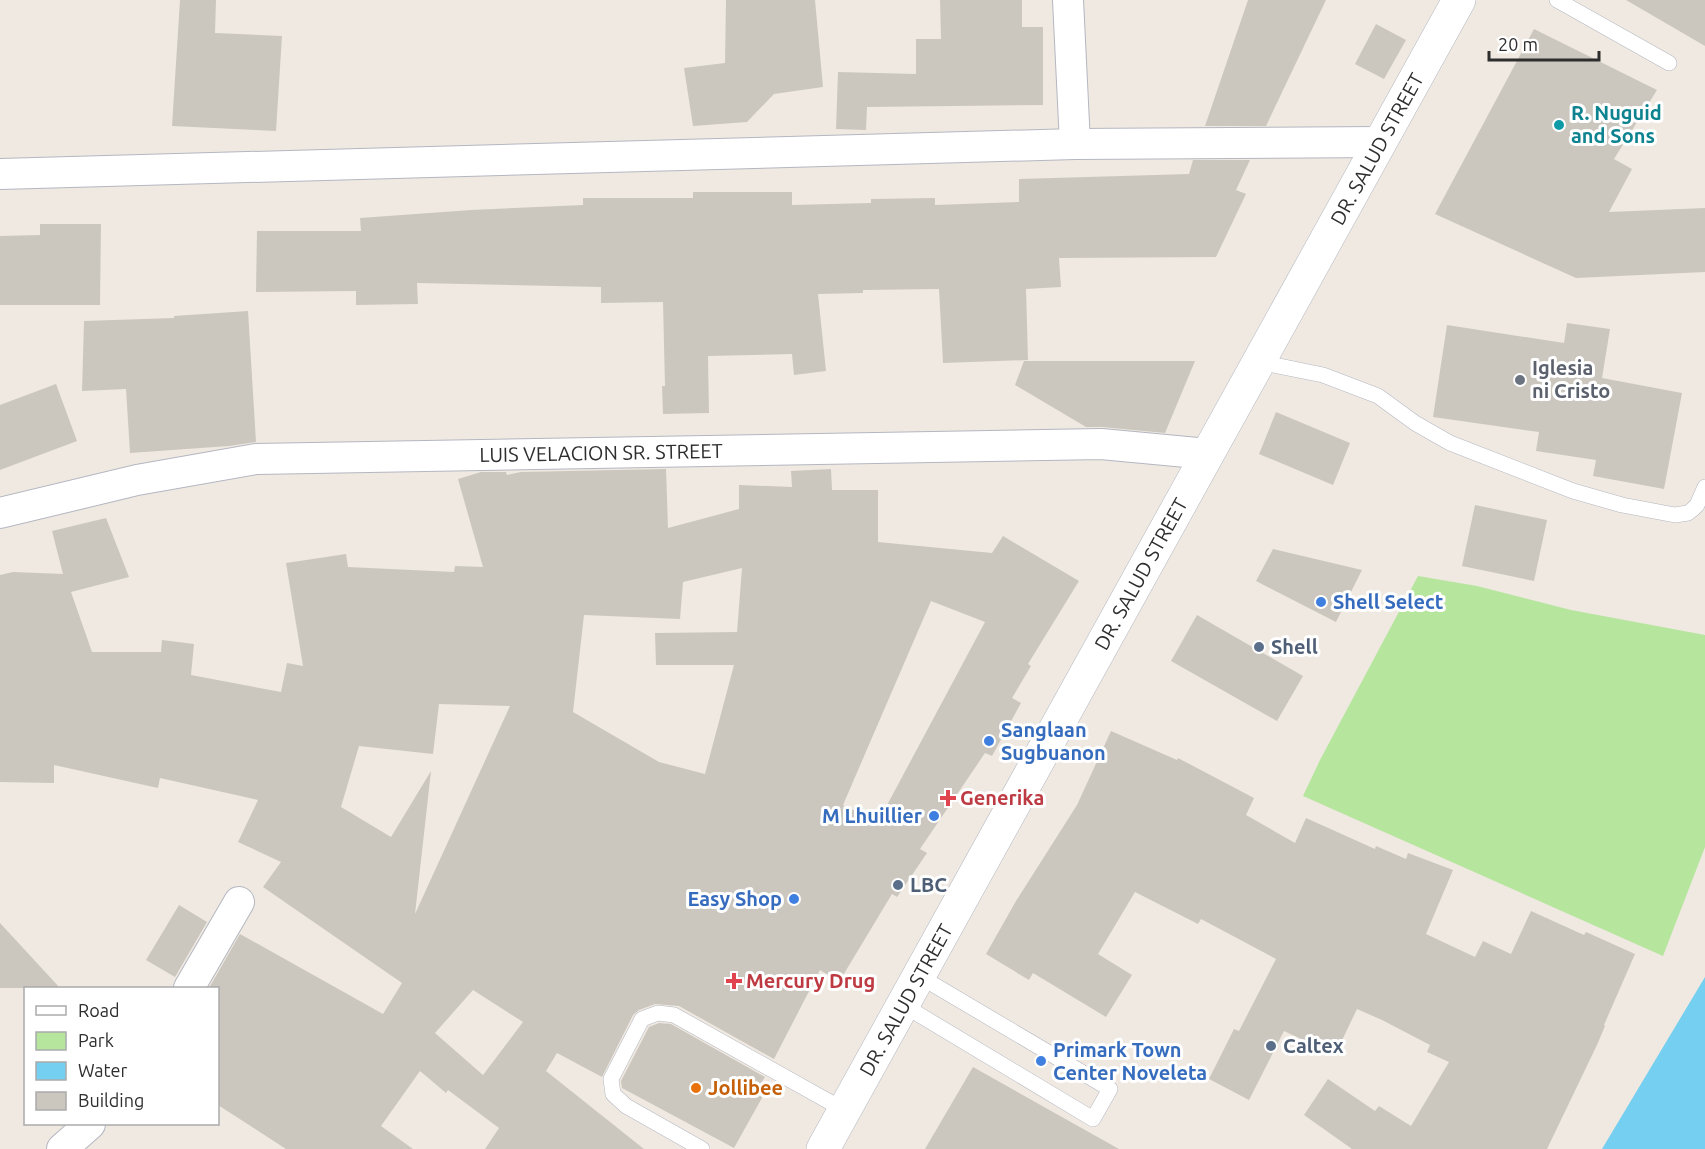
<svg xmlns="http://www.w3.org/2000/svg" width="1705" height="1149" font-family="Ubuntu,sans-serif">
  <rect width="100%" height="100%" fill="#efe9e1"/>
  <path fill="#b6e59e" d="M 1418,576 L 1477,586 L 1571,610 L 1705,635 L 1705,847 L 1663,956 L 1303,796 L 1320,760 Z"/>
  <path fill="#75cff0" d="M 1705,977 L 1705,1149 L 1602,1149 Z"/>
  <g fill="#cbc7bf" fill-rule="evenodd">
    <path d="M 180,0 L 216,0 L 215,33 L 282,36 L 276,131 L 172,126 Z"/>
    <path d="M 726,0 L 815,0 L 823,87 L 774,94 L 747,122 L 693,126 L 684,68 L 725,63 Z"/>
    <path d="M 940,0 L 1022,0 L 1022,27 L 1043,27 L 1043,105 L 867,107 L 866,130 L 836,129 L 838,72 L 916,74 L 916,39 L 941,39 Z"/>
    <path d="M 1248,0 L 1326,0 L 1266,126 L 1205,126 Z"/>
    <path d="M 1626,0 L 1705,0 L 1705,46 Z"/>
    <path d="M 1376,24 L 1406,40 L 1384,79 L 1355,64 Z"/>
    <path d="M 1534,29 L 1657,90 L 1614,159 L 1632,169 L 1609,212 L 1705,208 L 1705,272 L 1576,278 L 1435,214 Z"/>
    <path d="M 1193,160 L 1250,160 L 1236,190 L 1246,194 L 1216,257 L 1059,258 L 1061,287 L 1026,289 L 1028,360 L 943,363 L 939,289 L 863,290 L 863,293 L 818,294 L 826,371 L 794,375 L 792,354 L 708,356 L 709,413 L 663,414 L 662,386 L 665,386 L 663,302 L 601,303 L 601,287 L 417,283 L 418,304 L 356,305 L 356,291 L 256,292 L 257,231 L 361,231 L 360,218 L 471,210 L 583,205 L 583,198 L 693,198 L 693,192 L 792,192 L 792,205 L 871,203 L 871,199 L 935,198 L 935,205 L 1019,202 L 1019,179 L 1189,174 Z"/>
    <path d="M 40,224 L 101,224 L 100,305 L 0,305 L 0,236 L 40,235 Z"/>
    <path d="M 248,311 L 256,442 L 229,446 L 130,453 L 126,389 L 82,391 L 84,321 L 174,318 L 174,316 Z"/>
    <path d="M 1567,323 L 1610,329 L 1602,378 L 1682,393 L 1664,489 L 1593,476 L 1596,460 L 1536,451 L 1539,432 L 1433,417 L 1447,325 L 1564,343 Z"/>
    <path d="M 1024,361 L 1195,361 L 1165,433 L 1102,427 L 1086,427 L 1015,385 Z"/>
    <path d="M 56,384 L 77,441 L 0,470 L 0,405 Z"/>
    <path d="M 1276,412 L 1350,443 L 1333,485 L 1259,454 Z"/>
    <path d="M 666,469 L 668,528 L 739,509 L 739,485 L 792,487 L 791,471 L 831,469 L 832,490 L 878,490 L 878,542 L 992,553 L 1003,536 L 1079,581 L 1028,664 L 1031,666 L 1012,698 L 1021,703 L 992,756 L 985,753 L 920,849 L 927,853 L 897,897 L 892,894 L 839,982 L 820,970 L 774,1059 L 679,1006 L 655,1004 L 639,1010 L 633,1015 L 602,1077 L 557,1053 L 546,1071 L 644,1149 L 485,1149 L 499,1128 L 448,1090 L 446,1093 L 420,1071 L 381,1126 L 413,1149 L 286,1149 L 218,1105 L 218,988 L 209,988 L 240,934 L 383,1014 L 402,983 L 263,887 L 281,862 L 238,842 L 258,800 L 160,778 L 158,788 L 54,765 L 54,783 L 0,782 L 0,575 L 13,572 L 63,574 L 52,531 L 106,518 L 129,577 L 71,592 L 92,652 L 161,652 L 162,640 L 194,644 L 191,675 L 281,692 L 287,663 L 303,666 L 286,563 L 346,554 L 348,567 L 454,572 L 455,566 L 483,567 L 458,479 L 481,472 L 506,472 L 507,475 L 521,472 ZM 742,568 L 737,632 L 655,633 L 656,665 L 734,665 L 705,774 L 659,762 L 573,712 L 584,615 L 680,619 L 683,582 ZM 931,601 L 985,622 L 878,822 L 843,805 ZM 439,704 L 510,706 L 415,914 L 431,771 L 391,837 L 341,807 L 359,746 L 433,754 ZM 473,990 L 523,1022 L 483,1075 L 435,1033 Z"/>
    <path d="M 1475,505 L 1547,520 L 1534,581 L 1462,566 Z"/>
    <path d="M 1273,549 L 1362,570 L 1336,622 L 1256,581 Z"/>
    <path d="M 1197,615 L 1303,676 L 1277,721 L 1171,661 Z"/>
    <path d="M 1111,731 L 1177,760 L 1178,758 L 1254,798 L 1246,815 L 1295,843 L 1306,818 L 1375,849 L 1376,846 L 1406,859 L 1408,853 L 1453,870 L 1426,934 L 1475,957 L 1483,941 L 1511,954 L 1531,911 L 1584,935 L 1586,932 L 1635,954 L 1604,1025 L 1605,1026 L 1597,1045 L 1547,1149 L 1352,1149 L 1304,1115 L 1328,1079 L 1375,1111 L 1379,1106 L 1411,1126 L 1449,1062 L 1427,1052 L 1430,1045 L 1382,1020 L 1357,1009 L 1335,1055 L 1284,1031 L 1249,1100 L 1209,1079 L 1234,1029 L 1239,1031 L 1276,959 L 1201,919 L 1198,924 L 1135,892 L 1098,954 L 1132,975 L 1106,1017 L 1033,973 L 1029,980 L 986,954 L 1016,901 L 1077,805 Z"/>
    <path d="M 179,905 L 207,922 L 175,977 L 146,960 Z"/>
    <path d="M 0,923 L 60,988 L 0,988 Z"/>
    <path d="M 659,1023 L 671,1024 L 765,1077 L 761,1083 L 768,1087 L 734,1148 L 622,1088 L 621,1081 L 649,1027 Z"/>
    <path d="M 973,1067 L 1119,1149 L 925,1149 Z"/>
  </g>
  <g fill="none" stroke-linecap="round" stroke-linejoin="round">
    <g stroke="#b4b7c1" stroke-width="16">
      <g id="lane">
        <path d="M 1557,0 L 1669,63"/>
        <path d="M 1259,362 L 1323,375 L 1378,396 L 1415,423 L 1450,443 L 1573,491 L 1622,505 L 1675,515 L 1688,513 L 1693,509 L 1697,505 L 1705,487"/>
        <path d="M 903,1005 L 1093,1119 L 1110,1089 L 919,976"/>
        <path d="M 702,1149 L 626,1106 L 613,1094 L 611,1079 L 642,1019 L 658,1013 L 674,1015 L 844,1110"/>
      </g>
    </g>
    <g stroke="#b4b7c1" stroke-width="32">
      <g id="street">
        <path d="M 1068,0 L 1075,144"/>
        <path d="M 0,174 L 1075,144 L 1381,142"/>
        <path d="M 0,513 L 137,480 L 256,459 L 1101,444 L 1208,454"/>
        <path d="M 189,988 L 239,902"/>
        <path d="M 62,1149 L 90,1124"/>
      </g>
    </g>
    <g stroke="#b4b7c1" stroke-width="34">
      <path id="secondary" d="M 823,1149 L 1459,0"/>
    </g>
    <use href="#lane" stroke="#fff" stroke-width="15"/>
    <use href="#street" stroke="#fff" stroke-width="30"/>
    <use href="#secondary" stroke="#fff" stroke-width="33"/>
  </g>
  <circle fill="#0f9aa8" stroke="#fff" stroke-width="2" cx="1559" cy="125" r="6"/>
  <circle fill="#6b7280" stroke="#fff" stroke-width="2" cx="1520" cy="380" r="6"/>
  <g fill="#3f7fe0" stroke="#fff" stroke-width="2">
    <circle cx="1321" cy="602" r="6"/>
    <circle cx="989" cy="741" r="6"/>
    <circle cx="934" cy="816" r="6"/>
    <circle cx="794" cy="899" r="6"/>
    <circle cx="1041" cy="1061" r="6"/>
  </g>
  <g fill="#5c6f8a" stroke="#fff" stroke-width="2">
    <circle cx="1259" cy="647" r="6"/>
    <circle cx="898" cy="885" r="6"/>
    <circle cx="1271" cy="1046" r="6"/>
  </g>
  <g fill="#e0444e" stroke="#fff" stroke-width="2">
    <path d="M945 789h6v6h6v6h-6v6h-6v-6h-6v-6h6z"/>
    <path d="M731 972h6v6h6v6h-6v6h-6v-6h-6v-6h6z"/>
  </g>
  <circle fill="#e8710a" stroke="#fff" stroke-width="2" cx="696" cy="1088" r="6"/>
  <g text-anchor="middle" stroke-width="6" stroke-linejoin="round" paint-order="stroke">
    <g font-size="20" font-weight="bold" fill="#0d838f" stroke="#fff" text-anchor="start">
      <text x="1571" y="120">R. Nuguid<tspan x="1571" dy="23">and Sons</tspan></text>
    </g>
    <g font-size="20" fill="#2e2e2e" stroke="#fff">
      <text transform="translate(1377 149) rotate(-61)" y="7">DR. SALUD STREET</text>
      <text transform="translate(601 453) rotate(-1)" y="7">LUIS VELACION SR. STREET</text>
      <text transform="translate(1141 574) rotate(-61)" y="7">DR. SALUD STREET</text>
      <text transform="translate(906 1000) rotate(-61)" y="7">DR. SALUD STREET</text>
    </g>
    <g font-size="20" font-weight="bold" fill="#5b616d" stroke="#fff" text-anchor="start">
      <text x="1532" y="375">Iglesia<tspan x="1532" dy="23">ni Cristo</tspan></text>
    </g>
    <g font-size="20" font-weight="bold" fill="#366cbe" stroke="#fff" text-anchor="start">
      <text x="1333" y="609">Shell Select</text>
      <text x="1001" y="737">Sanglaan<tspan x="1001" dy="23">Sugbuanon</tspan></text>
      <text x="922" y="823" text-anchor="end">M Lhuillier</text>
      <text x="782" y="906" text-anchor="end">Easy Shop</text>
      <text x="1053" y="1057">Primark Town<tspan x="1053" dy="23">Center Noveleta</tspan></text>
    </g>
    <g font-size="20" font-weight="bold" fill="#4e5e75" stroke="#fff" text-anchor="start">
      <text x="1271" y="654">Shell</text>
      <text x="910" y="892">LBC</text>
      <text x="1283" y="1053">Caltex</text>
    </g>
    <g font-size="20" font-weight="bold" fill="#be3a42" stroke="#fff" text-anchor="start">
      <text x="960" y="805">Generika</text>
      <text x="746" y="988">Mercury Drug</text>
    </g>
    <g font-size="20" font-weight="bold" fill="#c56008" stroke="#fff" text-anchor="start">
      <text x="708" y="1095">Jollibee</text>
    </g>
  </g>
  <rect x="24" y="987" width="195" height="138" fill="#ffffff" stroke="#ababab" stroke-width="1.5"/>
  <rect x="36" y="1006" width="30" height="9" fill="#ffffff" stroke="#ababab" stroke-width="1.5"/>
  <text x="78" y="1017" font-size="18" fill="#2e2e2e">Road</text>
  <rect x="36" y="1032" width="30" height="18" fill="#b6e59e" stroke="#ababab" stroke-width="1.5"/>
  <text x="78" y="1047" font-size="18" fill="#2e2e2e">Park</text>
  <rect x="36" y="1062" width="30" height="18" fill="#75cff0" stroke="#ababab" stroke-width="1.5"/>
  <text x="78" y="1077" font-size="18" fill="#2e2e2e">Water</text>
  <rect x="36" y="1092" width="30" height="18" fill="#cbc7bf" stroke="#ababab" stroke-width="1.5"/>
  <text x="78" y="1107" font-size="18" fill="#2e2e2e">Building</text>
  <path d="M1489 51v9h110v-9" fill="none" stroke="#2e2e2e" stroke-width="3"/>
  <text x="1498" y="51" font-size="18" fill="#2e2e2e" stroke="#ffffff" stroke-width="4.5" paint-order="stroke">20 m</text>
</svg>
